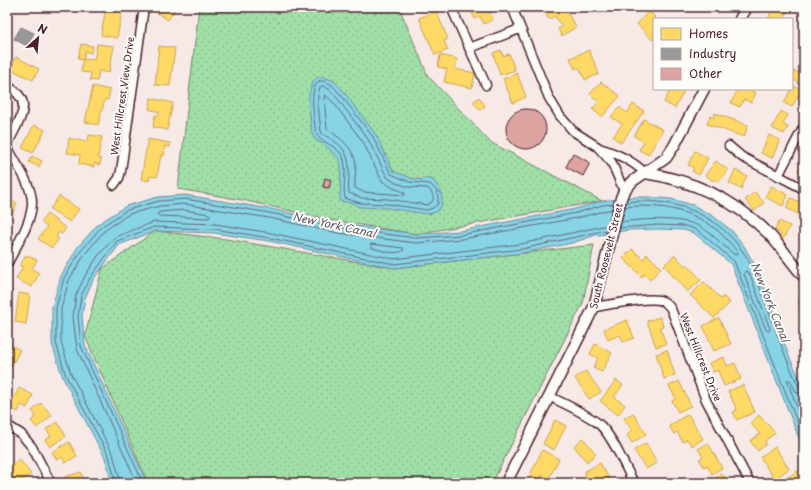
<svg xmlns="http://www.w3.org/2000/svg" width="811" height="490" font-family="'Playpen Sans',sans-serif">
  <defs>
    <pattern id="grass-dots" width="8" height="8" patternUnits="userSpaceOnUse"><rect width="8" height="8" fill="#a0dfa7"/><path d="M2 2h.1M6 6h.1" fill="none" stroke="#8bbf90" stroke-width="1.8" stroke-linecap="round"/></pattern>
  </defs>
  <rect width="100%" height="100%" fill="#f7eae6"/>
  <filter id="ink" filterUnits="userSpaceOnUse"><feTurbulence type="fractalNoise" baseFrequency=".025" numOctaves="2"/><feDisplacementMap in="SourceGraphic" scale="8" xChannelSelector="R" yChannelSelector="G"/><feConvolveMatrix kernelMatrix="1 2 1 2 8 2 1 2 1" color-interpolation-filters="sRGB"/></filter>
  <g filter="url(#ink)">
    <g fill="url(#grass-dots)" stroke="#757f69">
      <path d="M 199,7 L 399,7 L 428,76 L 490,142 L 602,201 L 416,234 L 331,220 L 242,200 L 178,189 Z"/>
      <path d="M 155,231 L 226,239 L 394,268 L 594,245 L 583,303 L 492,483 L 148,483 L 85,336 L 102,269 Z"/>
    </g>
    <g fill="#87d4e7" stroke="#6f8c9c">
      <path d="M 318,77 L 324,77 L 334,81 L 344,92 L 376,135 L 393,171 L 411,178 L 420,180 L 426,178 L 433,180 L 440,189 L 442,198 L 442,205 L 436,212 L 428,214 L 387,208 L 359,207 L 352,203 L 340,201 L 341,166 L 339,159 L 324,144 L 315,140 L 312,134 L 309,106 L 309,94 L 313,81 Z"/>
      <path d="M 185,195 L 271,209 L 340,224 L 416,234 L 460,231 L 575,209 L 602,201 L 633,197 L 650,197 L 671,199 L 693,205 L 713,216 L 732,231 L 744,246 L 759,273 L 789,356 L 804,388 L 804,445 L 800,441 L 731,264 L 694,233 L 684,230 L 657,229 L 629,230 L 593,236 L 572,243 L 523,253 L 394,268 L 269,241 L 214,233 L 155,231 L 119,245 L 93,280 L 85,298 L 82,316 L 85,345 L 147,483 L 112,483 L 105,458 L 63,378 L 52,344 L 52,307 L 61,276 L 77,248 L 98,224 L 126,206 L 158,197 Z"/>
    </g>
    <g fill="#ffd966" stroke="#c9a154">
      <path d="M 106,7 L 123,7 L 117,38 L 101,35 Z"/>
      <path d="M 161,7 L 181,7 L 180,8 L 176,8 L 168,20 L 157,13 Z"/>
      <path d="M 469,7 L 487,7 L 493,19 L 484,24 L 480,16 L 475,19 Z"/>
      <path d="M 548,7 L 564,7 L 576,27 L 562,36 L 558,29 L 562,27 L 555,16 L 549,19 L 543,10 Z"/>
      <path d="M 771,7 L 781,7 L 788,11 L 784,19 L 768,19 L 772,10 L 770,9 Z"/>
      <path d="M 436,11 L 448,39 L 444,41 L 448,50 L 435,55 L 419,18 Z"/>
      <path d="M 649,11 L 655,17 L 652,21 L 654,23 L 654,40 L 651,39 L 637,24 Z"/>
      <path d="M 81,44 L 93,46 L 91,53 L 85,51 L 83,60 L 78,59 Z"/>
      <path d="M 97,44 L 114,46 L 109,73 L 99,71 L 97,81 L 90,80 L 91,73 L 81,72 L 83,59 L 94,60 Z"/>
      <path d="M 159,46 L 175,48 L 170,86 L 155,85 Z"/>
      <path d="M 501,50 L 503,56 L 509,54 L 515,70 L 500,75 L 493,53 Z"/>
      <path d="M 589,50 L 599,74 L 585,80 L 579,67 L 575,69 L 570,58 Z"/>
      <path d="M 440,55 L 457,59 L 455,69 L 475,73 L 472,88 L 444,82 L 447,69 L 438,67 Z"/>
      <path d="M 16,57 L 39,69 L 33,80 L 10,69 Z"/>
      <path d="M 803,64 L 804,64 L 803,85 L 792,79 L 794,71 L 798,73 Z"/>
      <path d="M 517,73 L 526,97 L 513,103 L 503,79 Z"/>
      <path d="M 601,82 L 620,96 L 602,117 L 592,109 L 599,102 L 590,94 Z"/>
      <path d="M 93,86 L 110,90 L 108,100 L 105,99 L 98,125 L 85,122 Z"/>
      <path d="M 793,86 L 804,91 L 804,95 L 802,99 L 798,96 L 792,107 L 784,103 Z"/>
      <path d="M 671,89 L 681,89 L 684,91 L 675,108 L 664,102 Z"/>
      <path d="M 738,89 L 748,89 L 756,93 L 751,103 L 744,99 L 740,107 L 731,103 Z"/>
      <path d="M 479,97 L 485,106 L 480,110 L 473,102 Z"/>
      <path d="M 151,98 L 173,103 L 167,130 L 153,127 L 155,115 L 158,116 L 159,112 L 149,109 Z"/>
      <path d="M 633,104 L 644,111 L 621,143 L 613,137 L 622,124 L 611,117 L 619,107 L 627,113 Z"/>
      <path d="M 781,111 L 788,115 L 783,124 L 788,127 L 784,134 L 772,128 Z"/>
      <path d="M 715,113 L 748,125 L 744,137 L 707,124 L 710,116 L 714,118 Z"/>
      <path d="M 644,119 L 663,130 L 648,155 L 639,150 L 644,142 L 634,136 Z"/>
      <path d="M 34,125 L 45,130 L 33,153 L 22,148 Z"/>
      <path d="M 89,135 L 102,137 L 98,158 L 101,159 L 100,165 L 94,163 L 94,167 L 79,164 L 80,155 L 67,153 L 69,138 L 87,142 Z"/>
      <path d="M 769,135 L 780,140 L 772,158 L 761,153 Z"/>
      <path d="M 148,139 L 170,143 L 170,147 L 165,146 L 164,156 L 161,155 L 157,177 L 150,176 L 149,181 L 141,179 Z"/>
      <path d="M 695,151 L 708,158 L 699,175 L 692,171 L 694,168 L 688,165 Z"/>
      <path d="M 32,156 L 42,161 L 39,167 L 29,162 Z"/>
      <path d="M 804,159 L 804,174 L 798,171 Z"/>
      <path d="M 716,161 L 728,170 L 719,182 L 715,179 L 713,181 L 705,175 Z"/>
      <path d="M 735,170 L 747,176 L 741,189 L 729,183 Z"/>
      <path d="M 771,186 L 788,195 L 783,206 L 765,197 Z"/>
      <path d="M 755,192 L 764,203 L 755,211 L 745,200 Z"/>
      <path d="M 59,196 L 79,209 L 70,222 L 50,209 Z"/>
      <path d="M 7,198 L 17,203 L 7,225 Z"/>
      <path d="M 791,198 L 804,204 L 804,217 L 786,208 Z"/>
      <path d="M 47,214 L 66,228 L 62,234 L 59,232 L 56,237 L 59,239 L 52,248 L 38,239 L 47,227 L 41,222 Z"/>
      <path d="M 779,221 L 790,226 L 782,241 L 778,239 L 781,234 L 775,230 Z"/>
      <path d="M 632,249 L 643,259 L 647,254 L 661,268 L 650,280 L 644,274 L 642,277 L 623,258 Z"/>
      <path d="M 26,255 L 37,260 L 32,269 L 39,273 L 32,287 L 16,279 L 23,267 L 20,266 Z"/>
      <path d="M 675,255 L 685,266 L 687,264 L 701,280 L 687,292 L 664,265 Z"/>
      <path d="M 704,282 L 721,299 L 723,296 L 730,303 L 714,318 L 690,295 Z"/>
      <path d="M 19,293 L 30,295 L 26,324 L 15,322 Z"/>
      <path d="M 804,299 L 804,313 L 803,314 L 798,301 Z"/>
      <path d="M 660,317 L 663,326 L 660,327 L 666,344 L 656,347 L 647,321 Z"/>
      <path d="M 719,318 L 731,344 L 714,351 L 703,326 Z"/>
      <path d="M 627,320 L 634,338 L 623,342 L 620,335 L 608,340 L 604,329 Z"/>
      <path d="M 7,343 L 20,350 L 11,367 L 7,365 Z"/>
      <path d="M 595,344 L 612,353 L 602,372 L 593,368 L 598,358 L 590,354 Z"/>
      <path d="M 667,350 L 675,375 L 664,379 L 656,354 Z"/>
      <path d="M 724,357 L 727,366 L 735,363 L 741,379 L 724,386 L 718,370 L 713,372 L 709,363 Z"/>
      <path d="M 586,371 L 601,392 L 589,399 L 575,378 Z"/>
      <path d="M 616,380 L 623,385 L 614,397 L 625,405 L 618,415 L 600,401 Z"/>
      <path d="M 679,381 L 691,406 L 678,412 L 672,401 L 676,399 L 669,386 Z"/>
      <path d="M 743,385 L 755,412 L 737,420 L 733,412 L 737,410 L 728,391 Z"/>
      <path d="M 19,388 L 33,395 L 27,408 L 21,405 L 18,412 L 9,407 Z"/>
      <path d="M 41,403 L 52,415 L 37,428 L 31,421 L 36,416 L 32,411 Z"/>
      <path d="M 633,413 L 646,434 L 632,443 L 627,435 L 632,431 L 624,418 Z"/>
      <path d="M 688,414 L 703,439 L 692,446 L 687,439 L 683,442 L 677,432 L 674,434 L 669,426 Z"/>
      <path d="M 759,415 L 775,433 L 765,441 L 766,444 L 758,451 L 750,441 L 760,434 L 750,423 Z"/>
      <path d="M 555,420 L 566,426 L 554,450 L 543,444 Z"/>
      <path d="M 57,422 L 66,436 L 50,447 L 45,440 L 51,436 L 46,429 Z"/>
      <path d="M 583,438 L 596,454 L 587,462 L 574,446 Z"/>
      <path d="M 69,442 L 77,456 L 65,463 L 62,457 L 57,460 L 52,452 Z"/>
      <path d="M 646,443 L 657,463 L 646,469 L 634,450 Z"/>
      <path d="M 708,443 L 722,468 L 712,474 L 707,465 L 704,467 L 699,459 L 703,457 L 698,449 Z"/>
      <path d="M 775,447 L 789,469 L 774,479 L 760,457 Z"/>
      <path d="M 542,450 L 559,459 L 549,478 L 542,475 L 540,480 L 530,475 Z"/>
      <path d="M 19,459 L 31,474 L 18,483 L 7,469 Z"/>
      <path d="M 600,463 L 610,480 L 604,483 L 590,483 L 584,472 Z"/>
      <path d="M 797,471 L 800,476 L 804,473 L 804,483 L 780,483 Z"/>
      <path d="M 81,472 L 85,483 L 67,483 L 65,477 Z"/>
      <path d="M 720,473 L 731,482 L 730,483 L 713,483 Z"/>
    </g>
    <path fill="#999" stroke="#817478" d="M 21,27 L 34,33 L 27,46 L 14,39 Z"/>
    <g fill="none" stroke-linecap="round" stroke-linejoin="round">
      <g stroke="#626776" stroke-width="1">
        <path d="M 319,81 L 323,81 L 332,85 L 341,95 L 373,137 L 391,174 L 410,182 L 430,184 L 437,191 L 438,198 L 438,204 L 433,208 L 427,210 L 388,204 L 360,203 L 345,198 C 342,185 348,169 343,157 C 338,147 327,144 319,138 C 314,133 312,102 313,95 C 313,90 315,84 319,81 Z"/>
        <path d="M 323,86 L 329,89 L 337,98 L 368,139 L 387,177 L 396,183 L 409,187 L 428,188 C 432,193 436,198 431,203 L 427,205 L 388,199 L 362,198 L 349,193 C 348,187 349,181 349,175 C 350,152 342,144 322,134 L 321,131 L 318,105 L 318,95 L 320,87 Z"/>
        <path d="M 325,95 L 333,102 L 363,142 L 382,181 L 393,188 L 404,192 L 405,195 L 363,192 L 355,188 C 354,181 356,173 356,166 C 355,148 340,138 327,129 L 324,97 Z"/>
        <path d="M 626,202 C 671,197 714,212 741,249 C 752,263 758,282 764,299 C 775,328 785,358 799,387 L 804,389"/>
        <path d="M 184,210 L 209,214 L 211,216 L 209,218 L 159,216 L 157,214 L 158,213 L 161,212 Z"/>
        <path d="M 621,222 C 640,219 682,217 699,226 C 712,233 723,246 735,255 L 738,254 C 736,249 731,244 727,240 C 702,211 661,203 625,207"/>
        <path d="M 620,228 L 657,225 L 685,226 L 695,229 L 701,233 L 734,261 L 804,439"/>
        <path d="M 371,244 L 403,248 L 404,250 C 396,256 381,250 372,248 L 371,246 Z"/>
        <path d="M 746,271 L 748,272 L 751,277 L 770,329 L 769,331 L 766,330 L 744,274 Z"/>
        <path d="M 804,394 L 796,392 L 790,380 L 787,380 L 804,426"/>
        <path d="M 116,483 L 109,456 L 66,376 L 56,343 L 56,308 L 64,278 L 81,251 L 101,227 L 127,210 L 159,201 L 185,199 L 270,213 L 339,228 L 416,238 L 461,235 L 576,213 L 603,205 L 613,204"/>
        <path d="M 121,483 L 113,454 L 71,374 L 61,342 L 61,309 L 69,280 L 85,254 L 104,231 L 129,214 L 160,206 L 184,204 L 269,218 L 338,233 L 416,243 L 462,239 L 577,218 L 612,209"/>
        <path d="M 137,483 L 77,349 L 73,317 L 76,295 L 85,276 L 98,256 L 115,237 L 154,222 L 215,224 L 271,233 L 394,259 L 521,244 L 608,225"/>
        <path d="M 143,483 L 81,346 L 78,316 L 81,296 L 90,278 L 117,241 L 154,227 L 214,229 L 270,238 L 394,264 L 522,249 L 607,230"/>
      </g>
    </g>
    <g fill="#dda3a0" stroke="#4a1f2b">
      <circle cx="526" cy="129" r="20"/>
      <path d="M 573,153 L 590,163 L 583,176 L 566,167 Z"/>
      <path d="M 325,178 L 331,180 L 329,188 L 323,187 Z"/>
    </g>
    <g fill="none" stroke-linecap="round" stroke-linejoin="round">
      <g stroke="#4a1f2b" stroke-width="11">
        <g id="minor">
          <path d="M 451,7 L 486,85"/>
          <path d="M 512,7 L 549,98 L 560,116 L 573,131 L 598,147 L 612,163 L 624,191"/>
          <path d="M 469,48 L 520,29"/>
          <path d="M 7,86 C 38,102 16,123 7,146 L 9,150 C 17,165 31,184 32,201 C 33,220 16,247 7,264"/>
          <path d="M 729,146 L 742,157 L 804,189"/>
          <path d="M 599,148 C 616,153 632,160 645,173"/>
          <path d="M 778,176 L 804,126"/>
          <path d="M 114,185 L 119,178 L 121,171 L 144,7"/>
          <path d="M 594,307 C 608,305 652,296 662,301 C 666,302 669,306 671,309 L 706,400 L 750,483"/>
          <path d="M 549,396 C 564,404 590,415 601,426 C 614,439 625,467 634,483"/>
          <path d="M 7,425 L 21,434 L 32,447 L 51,483"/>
        </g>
      </g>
      <g stroke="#4a1f2b" stroke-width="13">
        <g id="tertiary">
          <path d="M 740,19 L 747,7"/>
          <path d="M 645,173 C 692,180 735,200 769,234 C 781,247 792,263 804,277"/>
          <path d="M 506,483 L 594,307 L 621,198 L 624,191 L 633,181 L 666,158 L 674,146 L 704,89"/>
        </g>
      </g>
      <use href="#minor" stroke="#fdfcf7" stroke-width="8"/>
      <use href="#tertiary" stroke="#fdfcf7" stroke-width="10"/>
    </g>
  </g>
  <g text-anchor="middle" stroke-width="4" stroke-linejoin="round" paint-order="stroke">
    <g font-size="10" fill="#4a1f2b" stroke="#fdfcf7">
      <text transform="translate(122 96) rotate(-82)" y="4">West Hillcrest View Drive</text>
      <text transform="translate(606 256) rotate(-76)" y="4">South Roosevelt Street</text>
      <text transform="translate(701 357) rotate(68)" y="4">West Hillcrest Drive</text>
    </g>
    <g font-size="11" font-style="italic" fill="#5c5563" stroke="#fdfcf7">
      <text transform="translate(334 225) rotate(12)" y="4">New York Canal</text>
      <text transform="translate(770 302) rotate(68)" y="4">New York Canal</text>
    </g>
  </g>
  <rect width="811" height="490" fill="none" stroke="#fdfcf7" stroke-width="24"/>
  <rect x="12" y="12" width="787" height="466" fill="none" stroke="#4a1f2b" stroke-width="1.5" filter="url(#ink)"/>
  <rect x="653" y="18" width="140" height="72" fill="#fdfcf7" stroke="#b5a4a5"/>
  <rect x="661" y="28" width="20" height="12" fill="#ffd966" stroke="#b5a4a5"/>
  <text x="689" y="38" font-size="12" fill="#4a1f2b">Homes</text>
  <rect x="661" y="48" width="20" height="12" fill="#999999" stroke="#b5a4a5"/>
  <text x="689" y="58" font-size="12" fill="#4a1f2b">Industry</text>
  <rect x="661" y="68" width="20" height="12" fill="#dda3a0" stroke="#b5a4a5"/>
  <text x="689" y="78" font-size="12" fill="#4a1f2b">Other</text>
  <g transform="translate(38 38) rotate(27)" stroke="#fdfcf7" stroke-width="3" paint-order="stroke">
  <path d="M0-3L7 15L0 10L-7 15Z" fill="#4a1f2b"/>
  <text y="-6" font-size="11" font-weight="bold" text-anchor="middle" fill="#4a1f2b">N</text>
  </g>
</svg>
